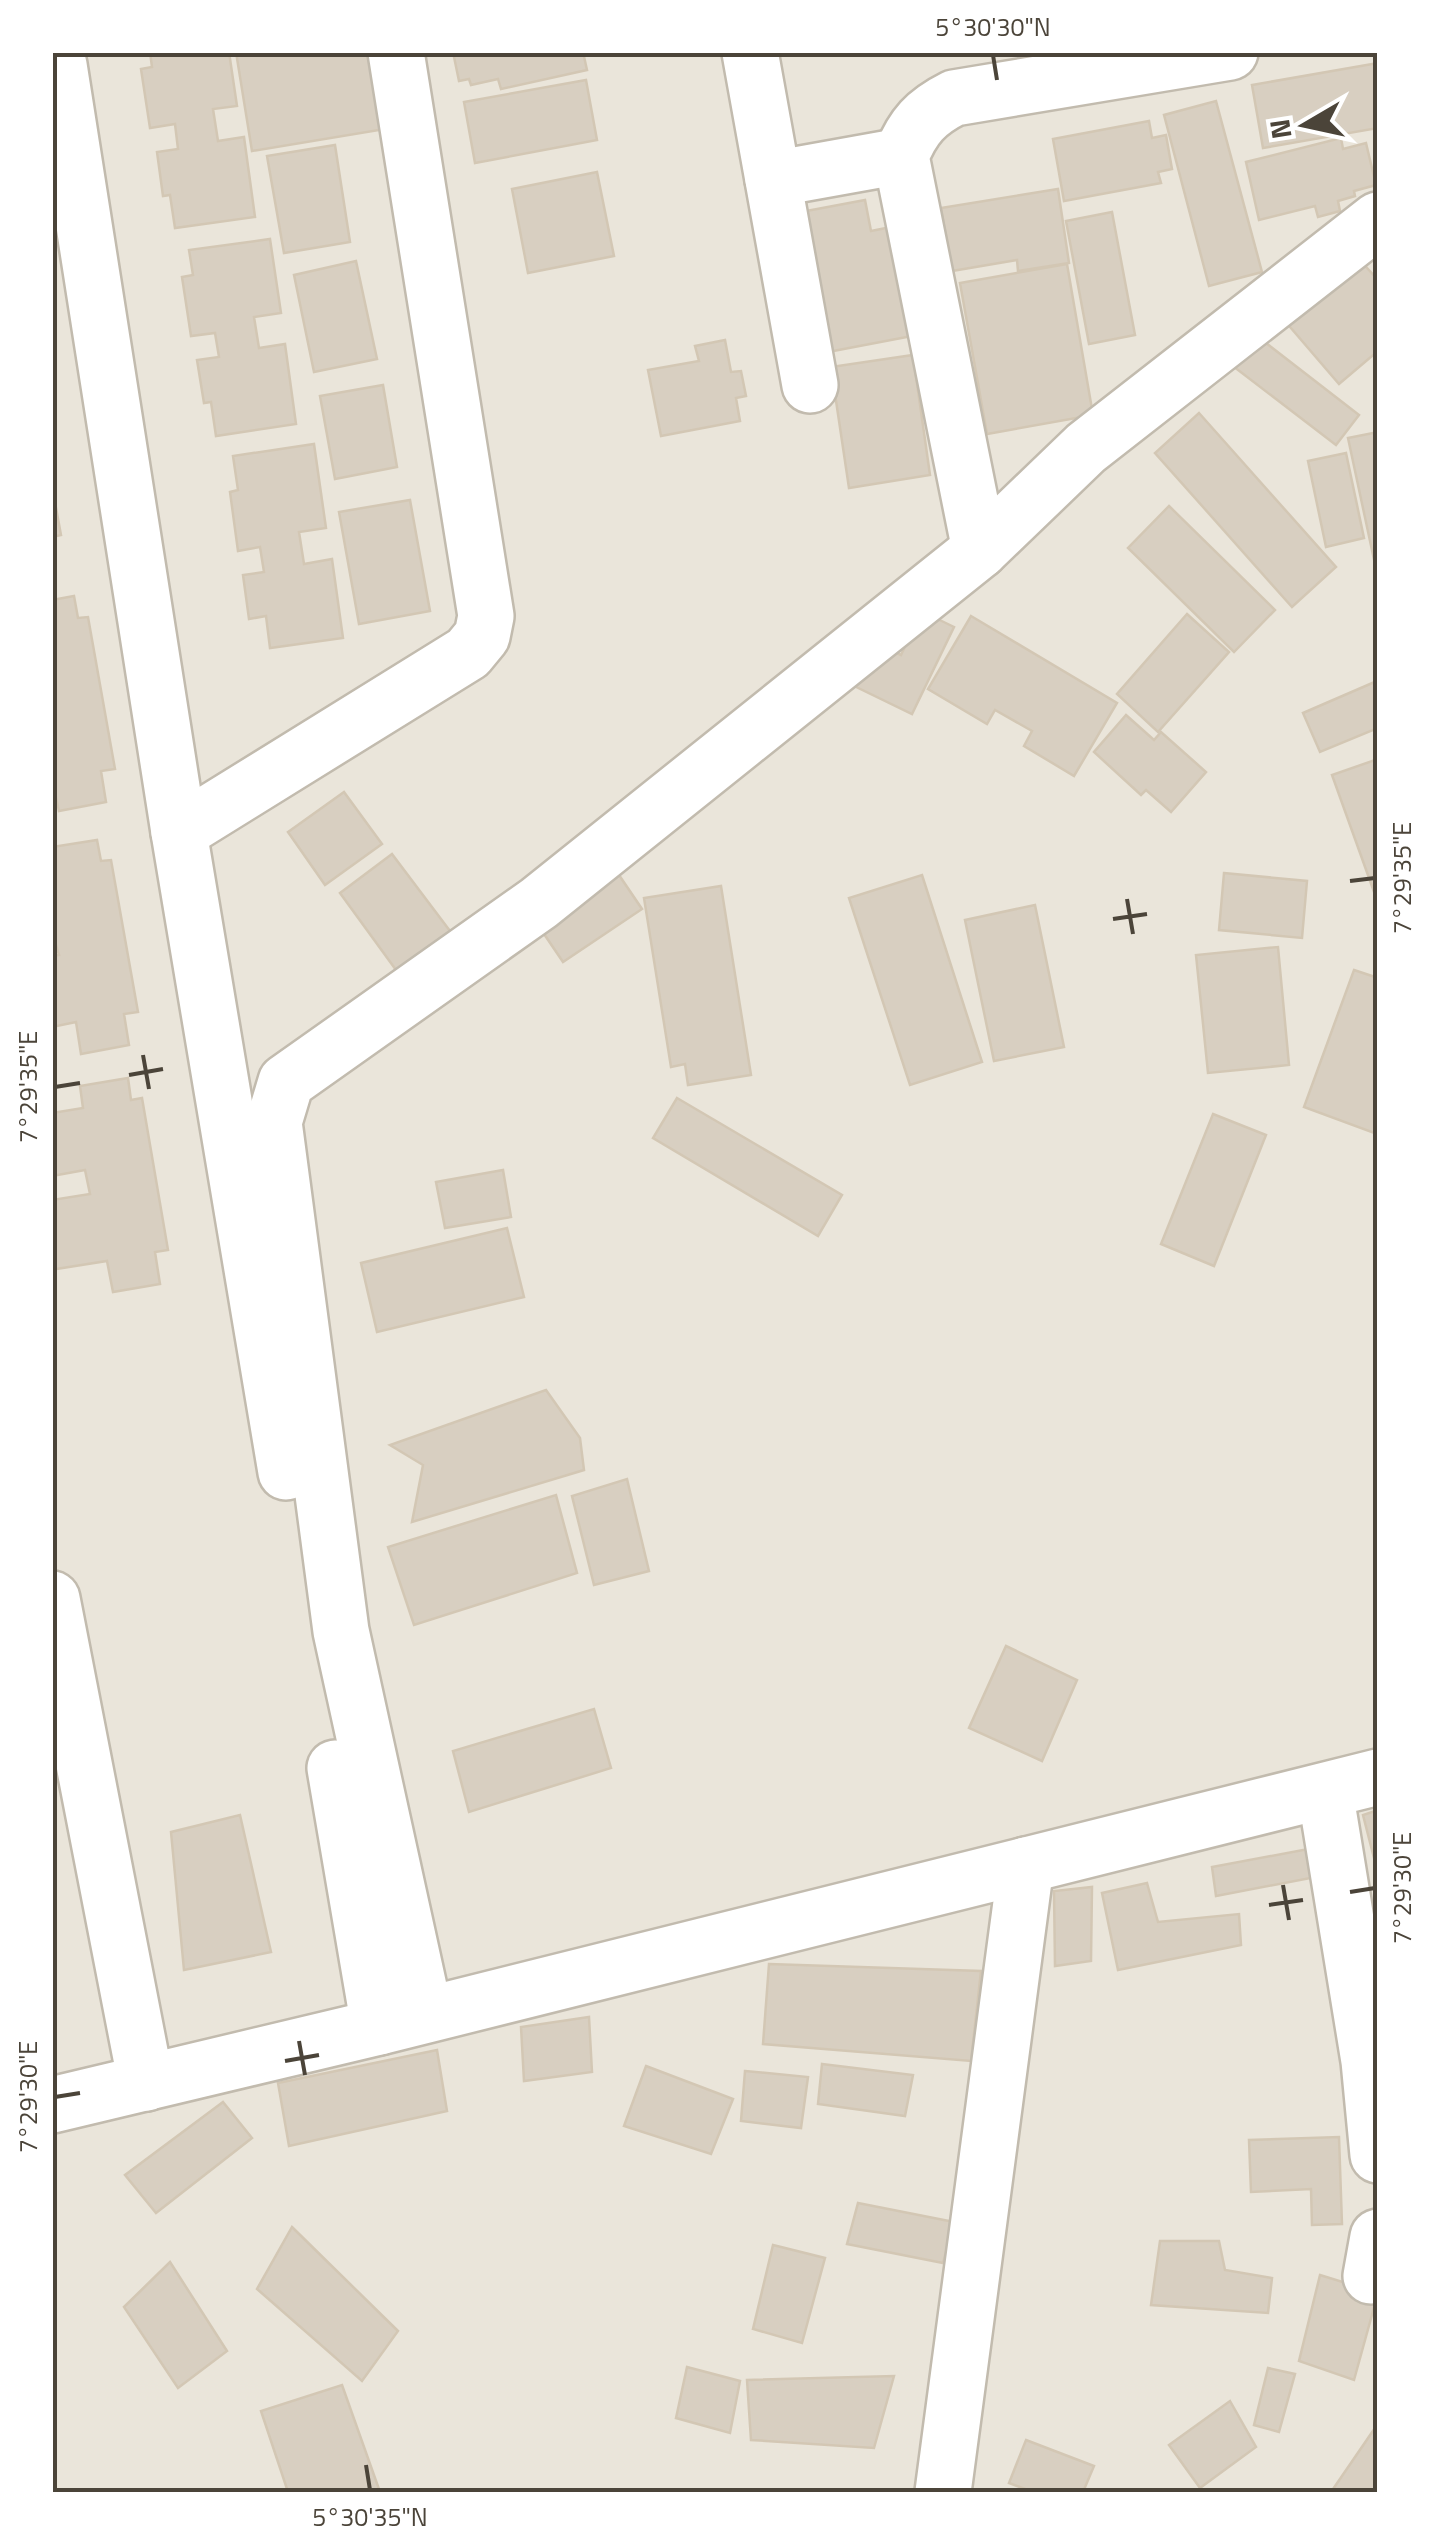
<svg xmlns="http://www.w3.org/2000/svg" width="1430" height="2545" font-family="'Titillium Web',sans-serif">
  <rect width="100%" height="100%" fill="#f6f3ec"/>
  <rect fill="#eae5da" x="53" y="53" width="1324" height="2439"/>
  <g fill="#d8cfc1" stroke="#d3c7b4" stroke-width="2.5">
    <path d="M 150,52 L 229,52 L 237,106 L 213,109 L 218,141 L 244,137 L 255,217 L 175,228 L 170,195 L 163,196 L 157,152 L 178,149 L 175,124 L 150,128 L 141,69 L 152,67 Z"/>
    <path d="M 236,52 L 385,52 L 397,127 L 252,151 Z"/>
    <path d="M 453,52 L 583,52 L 587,70 L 501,89 L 498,79 L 471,85 L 469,79 L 459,81 Z"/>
    <path d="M 1378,63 L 1378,128 L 1263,148 L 1252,85 Z"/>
    <path d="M 586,80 L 597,140 L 475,163 L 464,102 Z"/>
    <path d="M 1216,101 L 1262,272 L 1209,286 L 1164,115 Z"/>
    <path d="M 1149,121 L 1152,138 L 1166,135 L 1172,169 L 1158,172 L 1161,183 L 1064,201 L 1053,139 Z"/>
    <path d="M 1341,138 L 1343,149 L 1366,143 L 1376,185 L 1354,191 L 1355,196 L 1338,201 L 1340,211 L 1318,217 L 1315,206 L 1259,220 L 1246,162 Z"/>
    <path d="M 335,145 L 350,242 L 284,253 L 267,156 Z"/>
    <path d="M 597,172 L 614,256 L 528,273 L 512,189 Z"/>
    <path d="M 1058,189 L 1069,263 L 1018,271 L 1017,260 L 952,271 L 941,208 Z"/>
    <path d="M 865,200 L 871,231 L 891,227 L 912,336 L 828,352 L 801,212 Z"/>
    <path d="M 1112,212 L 1135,335 L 1089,344 L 1066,221 Z"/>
    <path d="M 270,239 L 281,313 L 254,317 L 259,348 L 285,344 L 296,424 L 216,436 L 211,402 L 204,403 L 197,360 L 219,357 L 215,333 L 191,336 L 182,277 L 193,275 L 189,250 Z"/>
    <path d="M 1357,257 L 1378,280 L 1378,351 L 1339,384 L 1284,320 Z"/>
    <path d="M 356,261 L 377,359 L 314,372 L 294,275 Z"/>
    <path d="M 1067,264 L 1093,415 L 987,434 L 960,283 Z"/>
    <path d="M 1253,333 L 1359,415 L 1336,445 L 1229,363 Z"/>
    <path d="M 725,340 L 731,372 L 741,371 L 746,396 L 736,398 L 740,421 L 661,436 L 648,370 L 699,361 L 695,346 Z"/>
    <path d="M 913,355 L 930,475 L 849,488 L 831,367 Z"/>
    <path d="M 383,385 L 397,467 L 335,479 L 320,396 Z"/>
    <path d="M 1199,413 L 1336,567 L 1292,607 L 1155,453 Z"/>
    <path d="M 1378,432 L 1378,568 L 1376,569 L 1348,438 Z"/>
    <path d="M 314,444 L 326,528 L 299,532 L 304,564 L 332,559 L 343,638 L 270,648 L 266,616 L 249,619 L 243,575 L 264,572 L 260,547 L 238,551 L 230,492 L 238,490 L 233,456 Z"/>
    <path d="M 1346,453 L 1364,538 L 1326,547 L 1308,461 Z"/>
    <path d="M 52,486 L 61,535 L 52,537 Z"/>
    <path d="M 410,500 L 430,611 L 359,624 L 339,512 Z"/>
    <path d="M 1169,506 L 1275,610 L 1234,652 L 1128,548 Z"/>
    <path d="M 74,596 L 78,618 L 88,617 L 115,769 L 101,771 L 106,802 L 59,811 L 52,780 L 52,600 Z"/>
    <path d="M 921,611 L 954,627 L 912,714 L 848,683 L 869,640 L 901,655 Z"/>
    <path d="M 1187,614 L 1229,652 L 1158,732 L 1117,694 Z"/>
    <path d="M 971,616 L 1117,703 L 1074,776 L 1024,746 L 1032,731 L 995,710 L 987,724 L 928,689 Z"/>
    <path d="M 1377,681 L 1378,728 L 1320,752 L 1303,713 Z"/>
    <path d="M 1126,715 L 1154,740 L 1161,732 L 1206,772 L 1171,812 L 1146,790 L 1141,795 L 1094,752 Z"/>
    <path d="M 1378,759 L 1378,903 L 1332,775 Z"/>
    <path d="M 344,792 L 382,844 L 325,885 L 288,832 Z"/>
    <path d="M 97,840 L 101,861 L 111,860 L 138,1012 L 124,1014 L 129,1045 L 81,1054 L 76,1022 L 52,1027 L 52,956 L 59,955 L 52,932 L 52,847 Z"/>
    <path d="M 392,854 L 450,931 L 396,970 L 340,893 Z"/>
    <path d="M 1224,873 L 1307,881 L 1302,938 L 1219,930 Z"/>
    <path d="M 619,875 L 642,909 L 563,962 L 540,928 Z"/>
    <path d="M 922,875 L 982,1062 L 910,1085 L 849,898 Z"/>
    <path d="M 721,886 L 751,1075 L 688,1085 L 685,1064 L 671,1067 L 644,898 Z"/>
    <path d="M 1035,905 L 1064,1047 L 994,1061 L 965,920 Z"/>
    <path d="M 1278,947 L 1289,1065 L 1208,1073 L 1196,955 Z"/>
    <path d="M 1354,970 L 1378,978 L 1377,1134 L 1304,1107 Z"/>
    <path d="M 128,1078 L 131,1100 L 142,1098 L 168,1250 L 155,1252 L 160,1284 L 113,1292 L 107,1261 L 56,1269 L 52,1250 L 52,1200 L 90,1194 L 85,1170 L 52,1176 L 52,1113 L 83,1108 L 80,1086 Z"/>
    <path d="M 677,1098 L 842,1195 L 818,1236 L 653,1138 Z"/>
    <path d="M 1213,1114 L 1266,1135 L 1214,1266 L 1161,1244 Z"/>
    <path d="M 503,1170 L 511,1217 L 445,1228 L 436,1182 Z"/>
    <path d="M 507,1228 L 524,1297 L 377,1332 L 361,1263 Z"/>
    <path d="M 546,1390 L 580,1438 L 584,1470 L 412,1522 L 423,1465 L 390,1445 Z"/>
    <path d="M 627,1479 L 649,1571 L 594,1585 L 572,1496 Z"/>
    <path d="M 556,1495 L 577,1573 L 414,1625 L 388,1547 Z"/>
    <path d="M 1006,1646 L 1077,1680 L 1042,1761 L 969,1728 Z"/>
    <path d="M 594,1709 L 611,1768 L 469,1812 L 453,1751 Z"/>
    <path d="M 1378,1810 L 1378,1857 L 1374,1858 L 1363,1815 Z"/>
    <path d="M 240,1815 L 271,1952 L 184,1970 L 171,1832 Z"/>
    <path d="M 1319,1847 L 1321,1876 L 1216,1896 L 1212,1867 Z"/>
    <path d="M 1147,1883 L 1158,1922 L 1239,1914 L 1241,1945 L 1118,1970 L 1102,1893 Z"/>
    <path d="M 1092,1887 L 1091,1961 L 1055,1966 L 1054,1891 Z"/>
    <path d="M 769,1964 L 981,1971 L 971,2061 L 763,2044 Z"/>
    <path d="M 589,2017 L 592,2072 L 524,2081 L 521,2027 Z"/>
    <path d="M 437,2050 L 447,2111 L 289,2146 L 278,2083 Z"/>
    <path d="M 822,2064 L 913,2075 L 905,2116 L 818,2104 Z"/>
    <path d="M 646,2066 L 733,2099 L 711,2154 L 624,2126 Z"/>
    <path d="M 745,2071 L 808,2077 L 801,2128 L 741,2121 Z"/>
    <path d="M 223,2102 L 252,2138 L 156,2213 L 125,2175 Z"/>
    <path d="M 1339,2137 L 1342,2224 L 1312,2225 L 1311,2189 L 1251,2192 L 1249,2140 Z"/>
    <path d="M 858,2203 L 954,2222 L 943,2263 L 847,2244 Z"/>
    <path d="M 292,2227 L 398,2331 L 362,2381 L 257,2289 Z"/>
    <path d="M 1160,2241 L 1219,2241 L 1225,2270 L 1272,2278 L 1268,2313 L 1151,2305 Z"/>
    <path d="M 773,2245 L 825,2258 L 802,2343 L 753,2329 Z"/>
    <path d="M 170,2262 L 227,2351 L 178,2388 L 124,2307 Z"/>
    <path d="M 1320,2275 L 1378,2293 L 1354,2380 L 1299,2361 Z"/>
    <path d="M 687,2367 L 740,2381 L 730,2433 L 676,2418 Z"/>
    <path d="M 1268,2368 L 1295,2374 L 1279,2432 L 1254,2425 Z"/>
    <path d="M 894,2376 L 874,2448 L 751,2440 L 747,2380 Z"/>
    <path d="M 342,2385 L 380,2492 L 288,2492 L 261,2411 Z"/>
    <path d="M 1230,2401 L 1256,2447 L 1200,2488 L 1169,2445 Z"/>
    <path d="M 1377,2425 L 1378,2492 L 1331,2492 Z"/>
    <path d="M 1026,2440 L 1094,2466 L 1083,2492 L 1033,2492 L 1009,2483 Z"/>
  </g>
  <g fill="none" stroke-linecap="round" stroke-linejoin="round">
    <g stroke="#c2bbae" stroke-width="60">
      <g id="minor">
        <path d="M 750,52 L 810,385"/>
        <path d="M 59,65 L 179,832 L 286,1472"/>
        <path d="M 773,179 L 901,156"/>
        <path d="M 980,550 L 901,156 C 913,126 926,112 954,98 L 1230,52"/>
        <path d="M 179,832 L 468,653 L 482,636 L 486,616 L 396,52"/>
        <path d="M 52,1599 L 146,2083"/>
        <path d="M 335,1768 L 379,2027"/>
        <path d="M 1325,1791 L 1369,2061 L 1378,2155"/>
        <path d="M 425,2015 L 341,1631 L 274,1122 L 286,1082 L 539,903 L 980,550 L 1086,448 L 1378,220"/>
        <path d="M 52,2105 L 379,2027 L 1378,1777"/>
        <path d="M 1371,2276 L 1378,2237"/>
        <path d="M 943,2492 L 1026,1865"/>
      </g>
    </g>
    <use href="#minor" stroke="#fff" stroke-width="55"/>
  </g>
  <path fill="none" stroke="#4b4439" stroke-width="4" d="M 993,55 L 997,80M 1350,881 L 1375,878M 1127,899 L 1133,934M 1113,919 L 1147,914M 143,1055 L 149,1089M 129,1075 L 163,1069M 55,1087 L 80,1083M 1283,1885 L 1289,1920M 1350,1892 L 1375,1888M 1269,1905 L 1303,1900M 299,2041 L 305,2075M 285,2061 L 319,2055M 55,2097 L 80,2093M 366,2465 L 370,2490"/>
  <rect width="1430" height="2545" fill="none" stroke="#ffffff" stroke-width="110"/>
  <g transform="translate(1305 125) rotate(261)" stroke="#ffffff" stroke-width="8" paint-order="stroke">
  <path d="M0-8L18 38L0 25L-18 38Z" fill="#4b4439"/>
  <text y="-15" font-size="28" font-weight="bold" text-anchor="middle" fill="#4b4439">N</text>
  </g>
  <rect x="55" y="55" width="1320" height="2435" fill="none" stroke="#4b4439" stroke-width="4"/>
  <g font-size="25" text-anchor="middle" fill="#4b4439">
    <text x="993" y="36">5°30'30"N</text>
    <text transform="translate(1402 878) rotate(-90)" y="9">7°29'35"E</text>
    <text transform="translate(28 1087) rotate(-90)" y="9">7°29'35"E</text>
    <text transform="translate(1402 1888) rotate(-90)" y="9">7°29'30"E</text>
    <text transform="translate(28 2097) rotate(-90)" y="9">7°29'30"E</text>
    <text x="370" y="2526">5°30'35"N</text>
  </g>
</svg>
